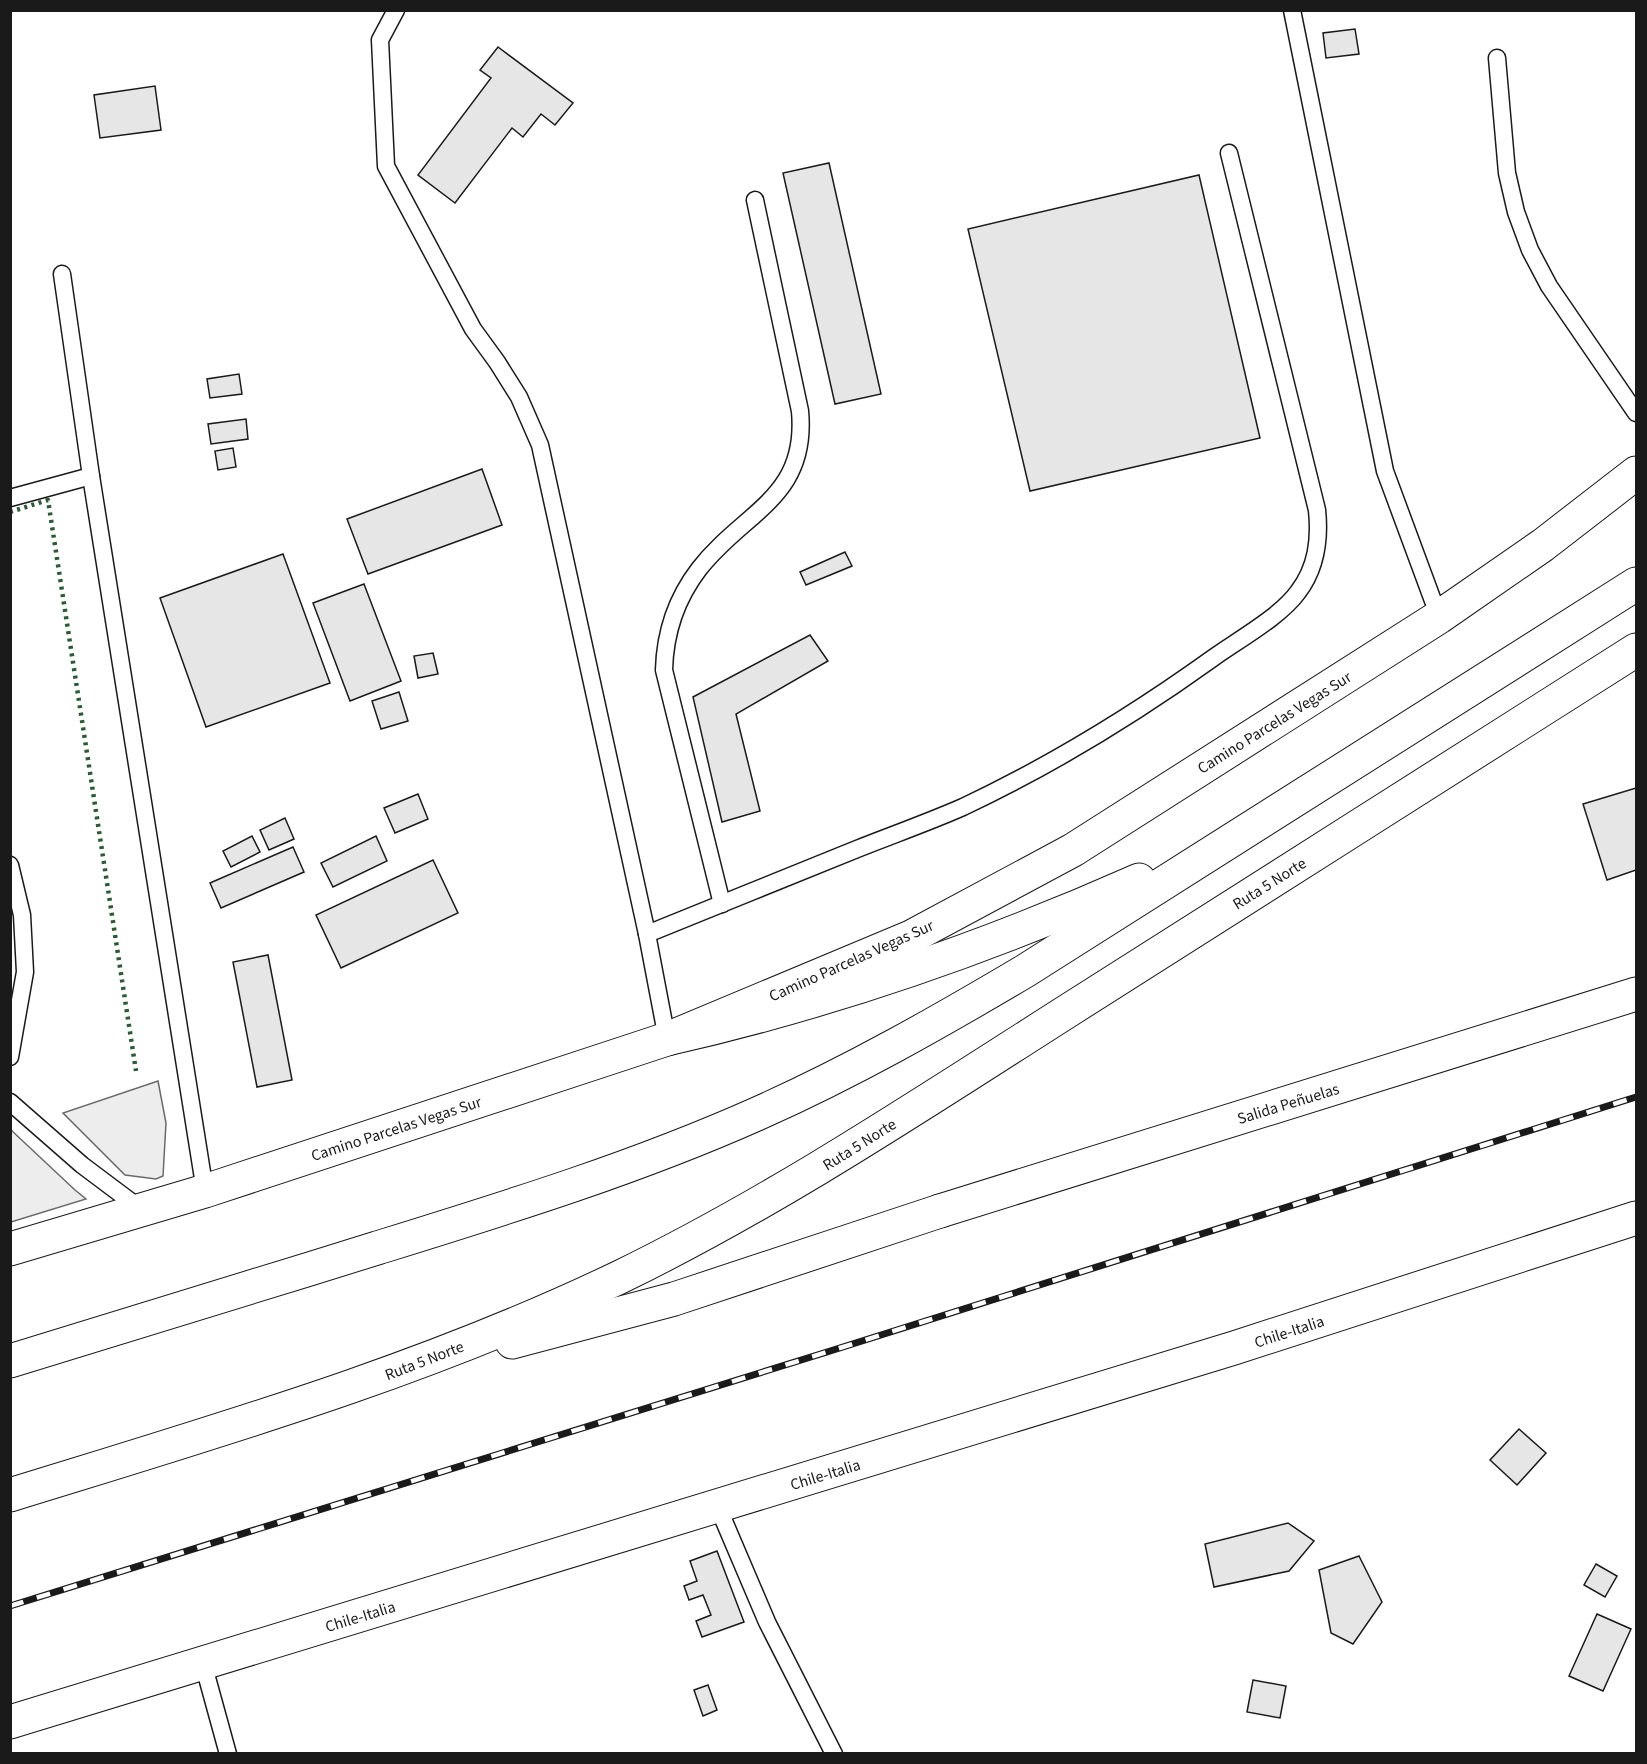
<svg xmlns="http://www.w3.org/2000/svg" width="1647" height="1764" font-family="'Source Sans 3',sans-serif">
  <rect width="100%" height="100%" fill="#fff"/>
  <g fill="#ededed" stroke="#6a6a6a" stroke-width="1.5">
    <path d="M 158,1081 L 166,1123 L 163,1176 L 156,1179 L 125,1175 L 63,1113 Z"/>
    <path d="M 11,1130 L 75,1190 L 86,1199 L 11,1222 Z"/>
  </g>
  <g fill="#e6e6e6" stroke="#1a1a1a" stroke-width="1.5">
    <path d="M 1355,29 L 1359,54 L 1326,58 L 1323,33 Z"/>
    <path d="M 498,47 L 573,103 L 555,125 L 541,114 L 523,137 L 512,128 L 455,203 L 418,175 L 491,78 L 480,70 Z"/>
    <path d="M 155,86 L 161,130 L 100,138 L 94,95 Z"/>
    <path d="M 829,163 L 881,394 L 835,404 L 783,173 Z"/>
    <path d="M 1199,175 L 1260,438 L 1030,491 L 968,229 Z"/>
    <path d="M 239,374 L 242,394 L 210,398 L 207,379 Z"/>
    <path d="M 246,419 L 248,439 L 211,444 L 208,424 Z"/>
    <path d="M 233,448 L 236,467 L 218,470 L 215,451 Z"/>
    <path d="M 482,469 L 502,525 L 368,574 L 347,519 Z"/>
    <path d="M 845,552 L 852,566 L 806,585 L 800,572 Z"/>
    <path d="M 283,554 L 330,683 L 206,727 L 160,598 Z"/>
    <path d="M 364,584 L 401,681 L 350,701 L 313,603 Z"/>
    <path d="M 810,635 L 828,661 L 736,714 L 760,811 L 722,822 L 693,697 Z"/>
    <path d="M 433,653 L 438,674 L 418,678 L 414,656 Z"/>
    <path d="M 399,692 L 408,721 L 381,729 L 372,701 Z"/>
    <path d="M 1636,788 L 1636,870 L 1607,880 L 1583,804 Z"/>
    <path d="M 418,794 L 428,819 L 395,833 L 384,808 Z"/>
    <path d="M 285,818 L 294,839 L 269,850 L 260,830 Z"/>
    <path d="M 252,836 L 260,852 L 231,867 L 223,851 Z"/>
    <path d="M 376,836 L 387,861 L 333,887 L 321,863 Z"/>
    <path d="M 293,847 L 304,872 L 221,908 L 210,883 Z"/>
    <path d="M 433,860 L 458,913 L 341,968 L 316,915 Z"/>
    <path d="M 268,955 L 292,1080 L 257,1087 L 233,962 Z"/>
    <path d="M 1519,1429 L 1546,1453 L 1517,1485 L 1490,1460 Z"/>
    <path d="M 1288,1523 L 1314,1541 L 1289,1571 L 1214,1587 L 1205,1544 Z"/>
    <path d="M 717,1551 L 744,1622 L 702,1637 L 696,1621 L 711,1615 L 703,1595 L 689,1600 L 684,1586 L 697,1581 L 690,1561 Z"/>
    <path d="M 1359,1556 L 1382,1602 L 1353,1644 L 1331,1633 L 1319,1570 Z"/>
    <path d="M 1596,1564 L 1617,1576 L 1605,1597 L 1584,1585 Z"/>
    <path d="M 1597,1614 L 1631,1629 L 1603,1691 L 1569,1676 Z"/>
    <path d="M 1253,1680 L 1286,1686 L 1280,1718 L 1247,1712 Z"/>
    <path d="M 708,1685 L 717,1710 L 703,1716 L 694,1690 Z"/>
  </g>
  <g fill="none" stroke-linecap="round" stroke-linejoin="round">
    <g stroke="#1a1a1a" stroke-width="19">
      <g id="lane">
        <path d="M 396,10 L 380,40 L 386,166 L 473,329 L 497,362 L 519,397 L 540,445 L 647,934 L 667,1039"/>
        <path d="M 1292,10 L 1385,471 L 1439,617"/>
        <path d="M 1497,58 L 1507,173 L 1516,212 L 1530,250 L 1549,286 L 1636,413"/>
        <path d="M 62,274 L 91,476 L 205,1191"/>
        <path d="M 10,498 L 91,476"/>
        <path d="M 10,865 L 22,915 L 25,972 L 10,1057"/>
        <path d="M 722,904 L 664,670 C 665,632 676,599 699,569 C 744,511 808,498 800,411 L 755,200"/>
        <path d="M 647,934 C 717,906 787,877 857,849 C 892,835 929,822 963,807 C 1050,766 1135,714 1213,658 C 1238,640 1280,617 1298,592 C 1317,567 1320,539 1317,510 L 1229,153"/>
        <path d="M 10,1102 L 82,1165 L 142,1210"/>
        <path d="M 718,1507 L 767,1622 L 834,1754"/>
        <path d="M 203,1663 L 228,1754"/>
      </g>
    </g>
    <g stroke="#1a1a1a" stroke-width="35">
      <path id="street" d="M 10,1722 L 1234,1348 L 1636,1218"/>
    </g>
    <g stroke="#1a1a1a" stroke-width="35">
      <path id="secondary" d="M 10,1249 L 205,1191 L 667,1039 L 911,937 L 1073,850 L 1439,617 L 1543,545 L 1636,473"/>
    </g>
    <g stroke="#1a1a1a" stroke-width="35">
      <path id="primary" d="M 940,1211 L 1636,994"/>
    </g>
    <g stroke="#1a1a1a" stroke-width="35">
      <g id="highway">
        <path d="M 667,1039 C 830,1002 986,948 1139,880"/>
        <path d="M 512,1342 L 674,1299 L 940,1211"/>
        <path d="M 10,1361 C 133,1323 255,1286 377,1248 C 506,1208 636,1168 759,1113 C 851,1072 939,1022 1025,971 L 1636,584"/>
        <path d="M 10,1495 C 217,1431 425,1371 620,1277 C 776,1201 920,1105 1066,1012 C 1256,891 1446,771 1636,650"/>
      </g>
    </g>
    <use href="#lane" stroke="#fff" stroke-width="16"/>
    <use href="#street" stroke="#fff" stroke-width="33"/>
    <use href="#secondary" stroke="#fff" stroke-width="33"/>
    <use href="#primary" stroke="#fff" stroke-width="33"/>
    <use href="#highway" stroke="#fff" stroke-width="33"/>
    <g stroke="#1a1a1a" stroke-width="7">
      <path id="rail" d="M 10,1606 L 827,1352 L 1636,1097"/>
    </g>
    <use href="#rail" stroke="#fff" stroke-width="4.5" stroke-dasharray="14" stroke-linecap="butt"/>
    <path stroke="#2b5a34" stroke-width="4.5" stroke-dasharray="3 4.5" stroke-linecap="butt" d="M 10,512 L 48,500 L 136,1071"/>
  </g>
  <g text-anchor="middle" stroke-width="4.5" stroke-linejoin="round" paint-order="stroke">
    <g font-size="16" fill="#1a1a1a" stroke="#fff">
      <text transform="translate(1274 722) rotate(-32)" y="6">Camino Parcelas Vegas Sur</text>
      <text transform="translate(1269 883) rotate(-32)" y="6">Ruta 5 Norte</text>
      <text transform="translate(851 960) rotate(-24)" y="6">Camino Parcelas Vegas Sur</text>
      <text transform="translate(1288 1103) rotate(-17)" y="6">Salida Peñuelas</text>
      <text transform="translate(396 1128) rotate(-18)" y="6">Camino Parcelas Vegas Sur</text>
      <text transform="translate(859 1144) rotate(-32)" y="6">Ruta 5 Norte</text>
      <text transform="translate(1289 1331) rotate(-18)" y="6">Chile-Italia</text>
      <text transform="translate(424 1360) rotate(-21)" y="6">Ruta 5 Norte</text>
      <text transform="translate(825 1474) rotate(-17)" y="6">Chile-Italia</text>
      <text transform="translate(360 1616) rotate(-17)" y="6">Chile-Italia</text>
    </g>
  </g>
  <rect width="1647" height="1764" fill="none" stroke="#1a1a1a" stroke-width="24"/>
</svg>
